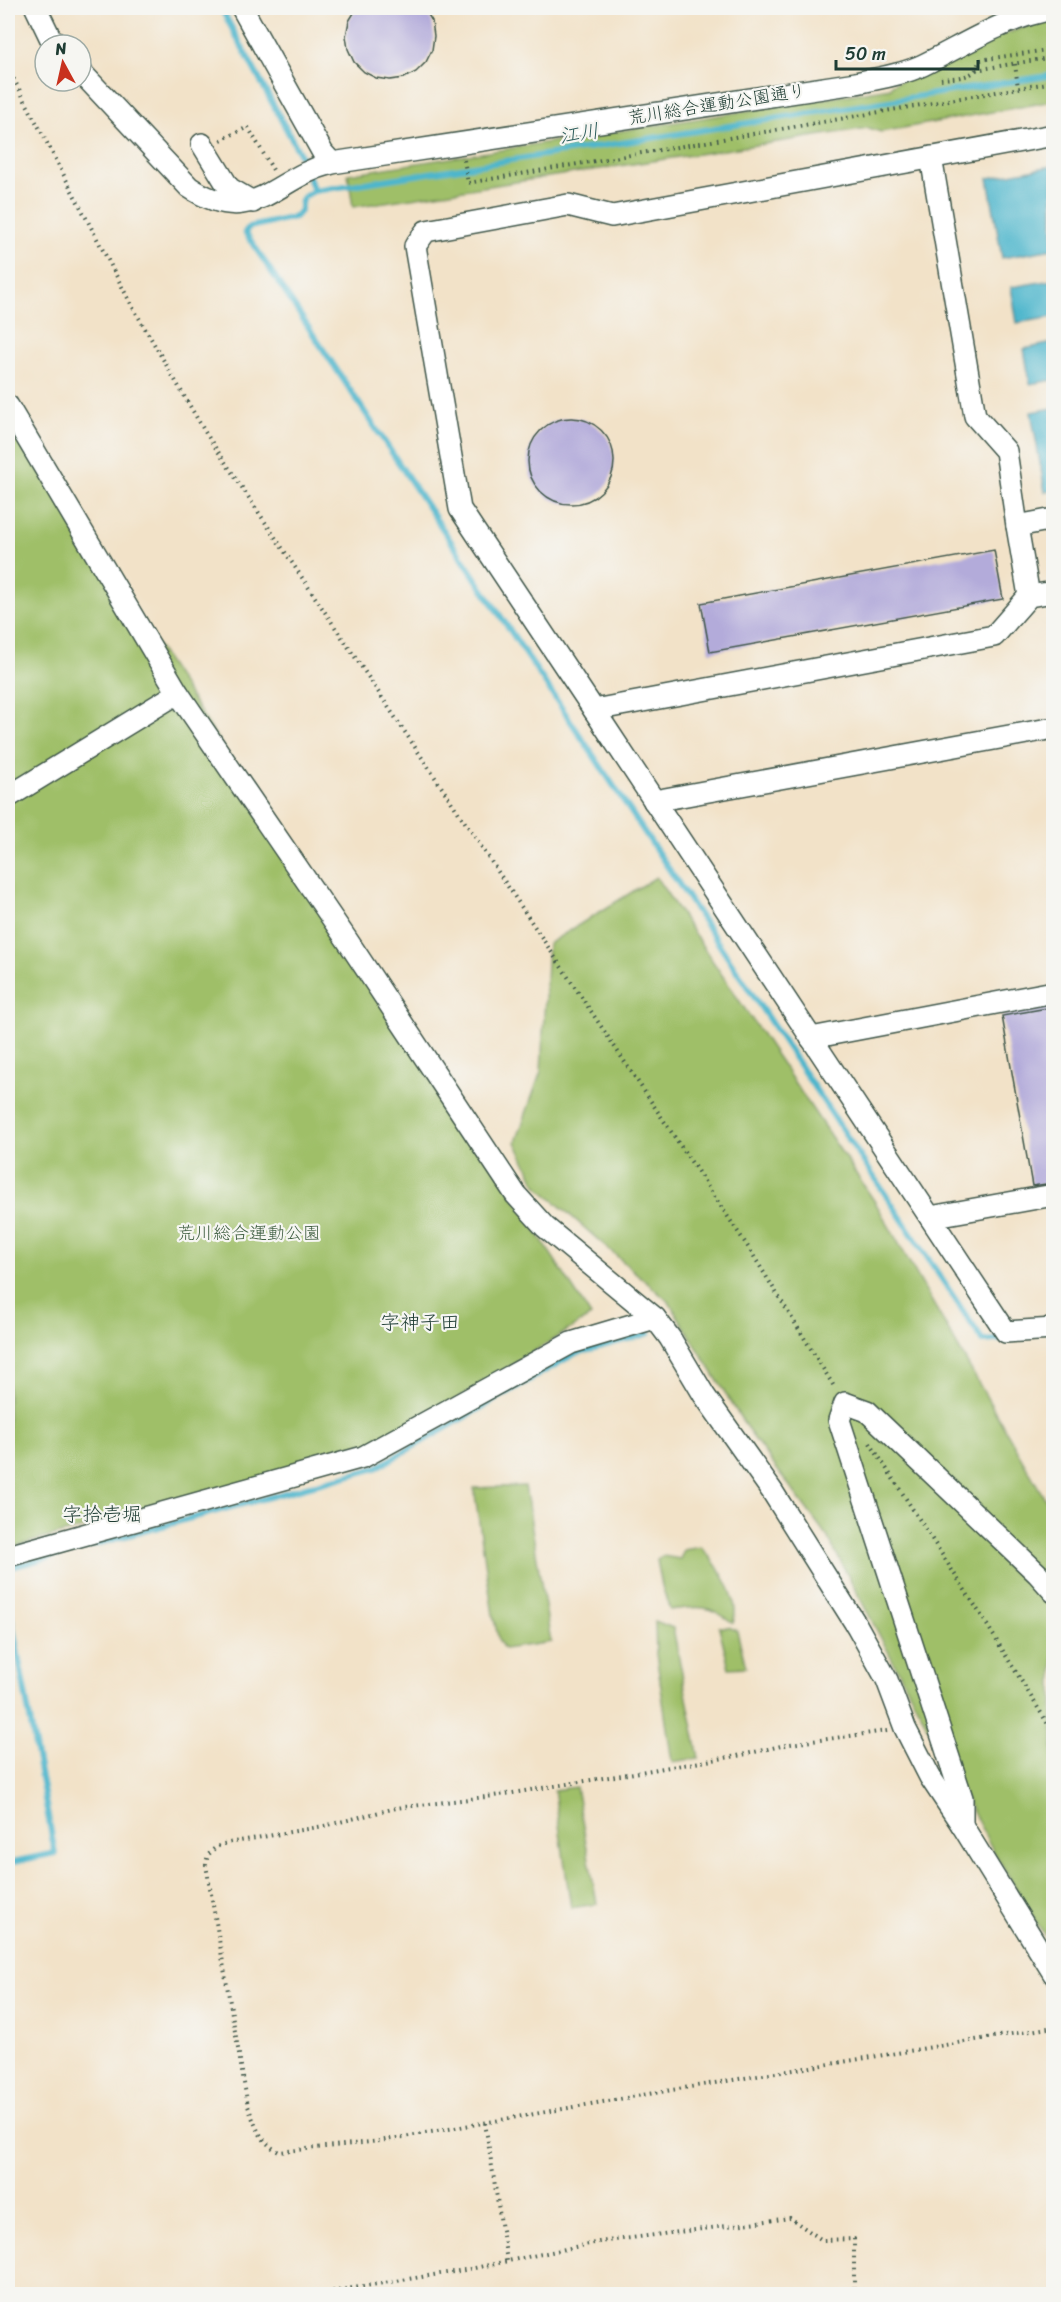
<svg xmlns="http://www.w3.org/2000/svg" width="1061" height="2302" font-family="Sriracha,'Klee One',sans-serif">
  <rect width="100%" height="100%" fill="#f6f6f2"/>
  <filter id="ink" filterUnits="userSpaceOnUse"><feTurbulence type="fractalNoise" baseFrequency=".0167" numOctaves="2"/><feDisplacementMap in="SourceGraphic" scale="12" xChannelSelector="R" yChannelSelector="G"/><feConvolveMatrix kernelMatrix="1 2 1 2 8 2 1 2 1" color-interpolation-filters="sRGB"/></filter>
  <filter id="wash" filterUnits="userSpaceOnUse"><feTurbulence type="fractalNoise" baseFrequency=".008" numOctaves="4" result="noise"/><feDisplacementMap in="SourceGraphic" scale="24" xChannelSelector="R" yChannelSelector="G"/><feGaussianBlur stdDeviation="1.35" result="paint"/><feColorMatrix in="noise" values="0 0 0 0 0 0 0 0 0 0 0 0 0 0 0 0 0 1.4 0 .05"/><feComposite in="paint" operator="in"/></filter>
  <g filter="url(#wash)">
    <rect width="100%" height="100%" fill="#f2e2c8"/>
    <g fill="#9fbf68" stroke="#5f7e4e" stroke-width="1.5">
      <path d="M 1053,17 L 1053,101 L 881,132 L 868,128 L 353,207 L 348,174 L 891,88 L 892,85 L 988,40 Z"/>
      <path d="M 8,415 L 591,1316 L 426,1418 L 343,1459 L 8,1548 Z"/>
      <path d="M 656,877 L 875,1202 L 1053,1513 L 1053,1949 L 995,1854 L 827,1536 L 750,1433 L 669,1302 L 537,1186 L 516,1142 L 541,1071 L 548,944 Z"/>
      <path d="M 525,1486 L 551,1642 L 504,1649 L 499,1641 L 493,1615 L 474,1488 Z"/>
      <path d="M 701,1547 C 717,1564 742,1598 733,1623 C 708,1604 700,1606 670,1610 L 662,1586 L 657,1560 L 663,1556 L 680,1559 L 684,1550 Z"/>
      <path d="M 655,1621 L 673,1628 L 699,1758 L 672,1762 L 656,1654 Z"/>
      <path d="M 719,1627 L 729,1627 L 737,1631 L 746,1667 L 729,1668 Z"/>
      <path d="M 576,1787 L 597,1904 L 571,1908 L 554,1790 Z"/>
    </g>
    <g fill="#4eb6cc" stroke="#367a80" stroke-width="1.5">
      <path d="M 1053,166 L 1053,249 L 1002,258 L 988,178 Z"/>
      <path d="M 1053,280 L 1053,317 L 1017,323 L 1011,287 Z"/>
      <path d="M 1053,343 L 1053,380 L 1030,384 L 1024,349 Z"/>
      <path d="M 1053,408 L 1053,491 L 1045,492 L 1031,412 Z"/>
    </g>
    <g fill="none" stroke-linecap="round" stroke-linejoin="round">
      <g stroke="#4eb6cc" stroke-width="6">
        <path d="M 221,8 L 302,158 L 314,191"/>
        <path d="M 1005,1339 L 983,1341 L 245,232 L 249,227 L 295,217 L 301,210 C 300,198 304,196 314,191 L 1054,75"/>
        <path d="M 8,1568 L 376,1468 L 576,1353 L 649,1333"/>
        <path d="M 8,1601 L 55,1853 L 8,1863"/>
      </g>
    </g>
    <g id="blocks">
      <g fill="#b3abda">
        <path d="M 357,8 L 424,8 L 432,21 L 434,36 L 432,50 L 426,62 L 416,72 L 404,78 L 390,80 L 376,78 L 364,72 L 354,62 L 348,49 L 346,36 L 349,21 Z"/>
        <circle cx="571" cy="461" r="43"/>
        <path d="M 994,550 L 1003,599 L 710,652 L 701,603 Z"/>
        <path d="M 1053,1007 L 1053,1183 L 1032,1186 L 1002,1016 Z"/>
      </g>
    </g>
  </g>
  <g filter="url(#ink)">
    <use href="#blocks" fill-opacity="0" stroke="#3f564a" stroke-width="1.5"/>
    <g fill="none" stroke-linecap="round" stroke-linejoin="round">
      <g stroke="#3f564a" stroke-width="24">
        <g id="minor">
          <path d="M 36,8 L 50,37 L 58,45"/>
          <path d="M 242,8 L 323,153 L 332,163"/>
          <path d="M 81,72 L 189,187 C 254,230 273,178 332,163 L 856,83 C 878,78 902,75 923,65 C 966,44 1006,17 1054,9"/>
          <path d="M 1054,135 L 612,216 L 568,205 L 426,231 L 415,246 L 460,509 L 594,710 L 994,636 L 1029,596 L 1054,592"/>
          <path d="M 202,144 L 229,188 L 253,202"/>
          <path d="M 931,157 L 975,416 L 1006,451 L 1017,526"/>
          <path d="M 8,406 L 178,693 L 347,940 L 516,1195 L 545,1227 L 655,1318 L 670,1338 L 704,1395 L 772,1491 L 857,1626 L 887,1680 L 905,1728 L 930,1777 L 962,1825 L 1054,1974"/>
          <path d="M 1029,596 L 1017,526 L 1054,519"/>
          <path d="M 594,710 L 1006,1332 L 1054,1329"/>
          <path d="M 8,797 L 178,693"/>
          <path d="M 654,801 L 1054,728"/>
          <path d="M 811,1038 L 1054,992"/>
          <path d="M 930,1217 L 1054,1195"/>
          <path d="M 8,1556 L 363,1457 L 571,1343 L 655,1318"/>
          <path d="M 962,1825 L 962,1798 L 839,1420 L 845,1403 L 867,1411 L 1038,1574 L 1054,1592"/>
        </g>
      </g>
      <g stroke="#3f564a" stroke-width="4" stroke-dasharray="1.5 4.5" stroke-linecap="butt">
        <path d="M 1015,64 L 1018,88"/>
        <path d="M 8,68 L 131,304 L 205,432 L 750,1250 L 835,1388"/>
        <path d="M 976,70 L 1054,57"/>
        <path d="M 941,79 C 950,78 972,78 976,69 C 978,66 978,63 980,60 L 1054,49"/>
        <path d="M 221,140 L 248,127 L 273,170"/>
        <path d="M 464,160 L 468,183 L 1054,82"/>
        <path d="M 870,1443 L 981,1615 L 1054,1734"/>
        <path d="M 887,1731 L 790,1744 L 737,1756 L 494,1796 L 396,1808 L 324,1826 L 223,1844 C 212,1849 207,1853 206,1865 L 248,2106 C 255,2125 260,2142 279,2152 L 380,2141 L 654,2093 L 1054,2027"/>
        <path d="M 485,2123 L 507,2261"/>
        <path d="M 315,2294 L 465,2270 L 599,2242 L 790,2218 L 822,2240 L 854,2239 L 854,2294"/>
      </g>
      <use href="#minor" stroke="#fff" stroke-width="21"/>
    </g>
  </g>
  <g text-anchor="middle" stroke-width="4.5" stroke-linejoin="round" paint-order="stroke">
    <g font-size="18" fill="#1f3d34" stroke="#f6f6f2">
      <text transform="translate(717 104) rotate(-9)" y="6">荒川総合運動公園通り</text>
    </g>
    <g font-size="18" fill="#3f5e41" stroke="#f6f6f2">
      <text x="249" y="1239">荒川総合運動公園</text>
    </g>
    <g font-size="20" font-style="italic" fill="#2b5b5a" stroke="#f6f6f2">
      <text transform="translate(579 133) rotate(-9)" y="7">江川</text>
    </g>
    <g font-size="20" fill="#1f3d34" stroke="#f6f6f2">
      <text x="420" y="1329">字神子田</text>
      <text x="102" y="1521">字拾壱堀</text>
    </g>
  </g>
  <rect width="1061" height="2302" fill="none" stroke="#f6f6f2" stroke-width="30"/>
  <g transform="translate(63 63) rotate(352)"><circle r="28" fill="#f6f6f2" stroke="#a0aca6" stroke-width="1.5"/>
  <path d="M0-4.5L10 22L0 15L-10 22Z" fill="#c8321e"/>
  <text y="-9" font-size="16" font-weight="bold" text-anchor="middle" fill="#1f3d34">N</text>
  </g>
  <path d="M836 60v9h142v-9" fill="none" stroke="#1f3d34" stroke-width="3"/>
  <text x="845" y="60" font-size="18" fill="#1f3d34" stroke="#f6f6f2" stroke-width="4.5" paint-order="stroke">50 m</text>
</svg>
